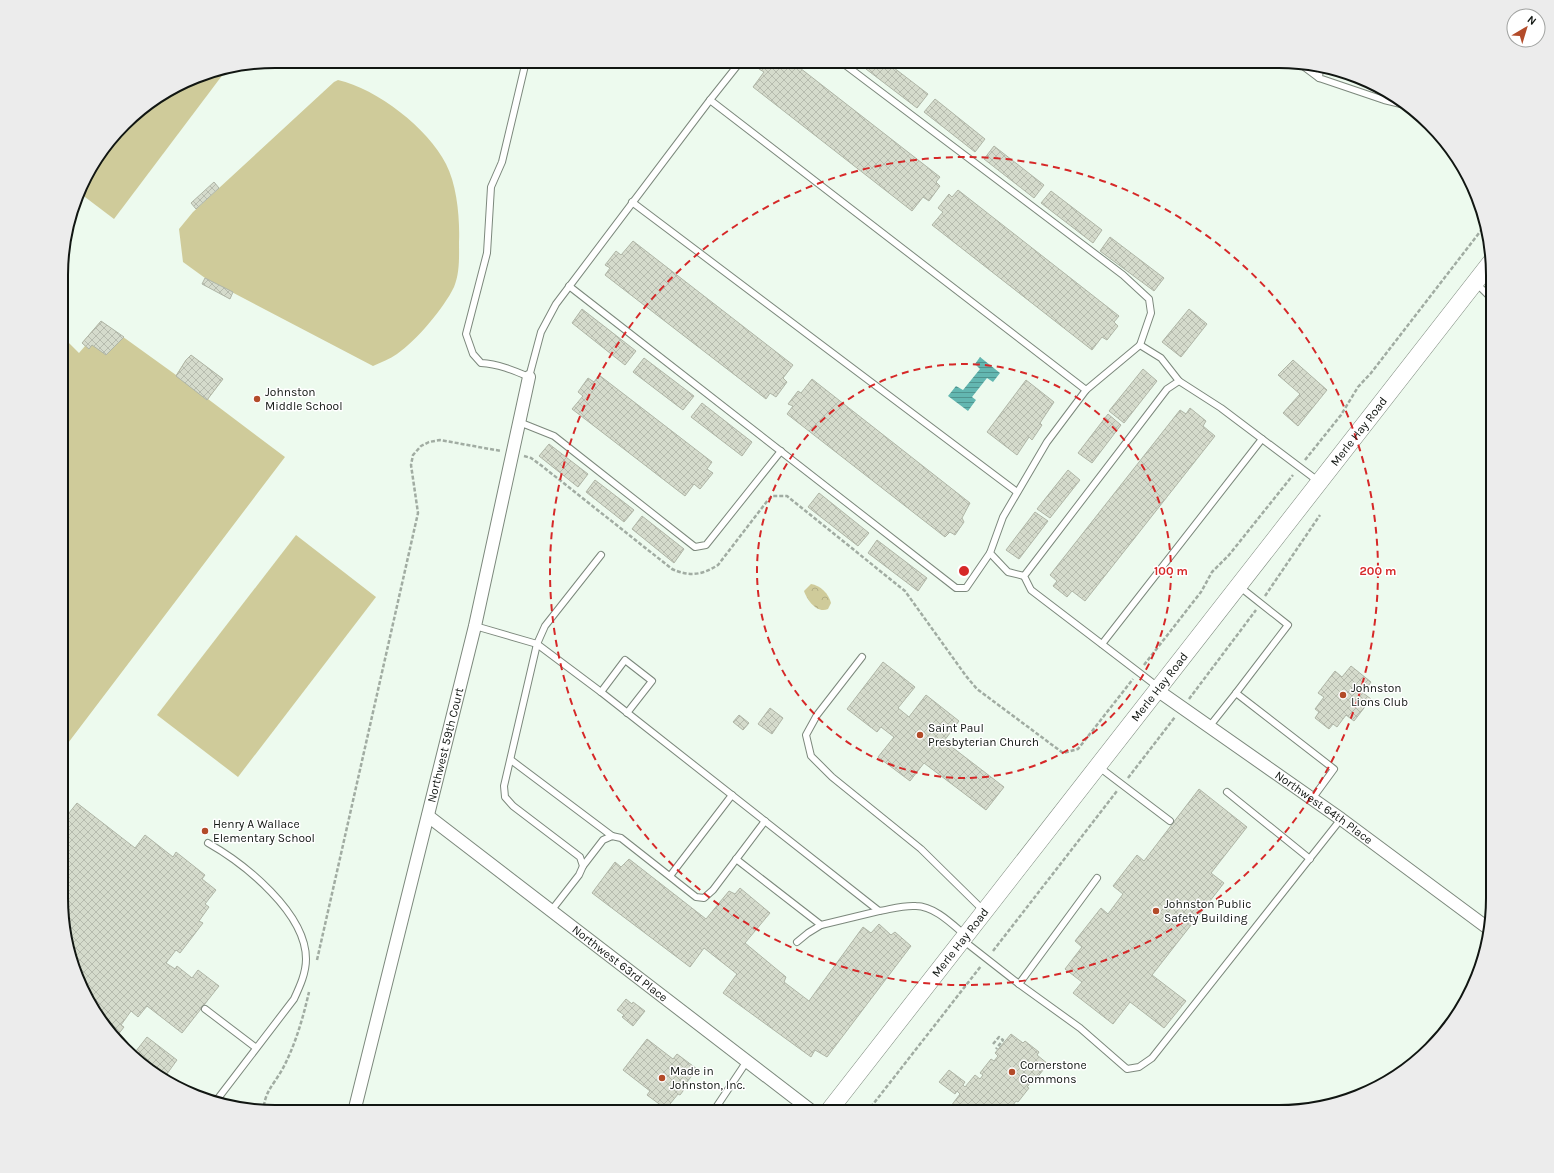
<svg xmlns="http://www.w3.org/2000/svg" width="1554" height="1173" font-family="Karla,sans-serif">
  <defs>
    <pattern id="forest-crowns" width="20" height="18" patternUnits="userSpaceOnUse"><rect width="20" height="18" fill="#cfcb9a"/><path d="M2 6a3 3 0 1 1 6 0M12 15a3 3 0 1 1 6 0" fill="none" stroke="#b1ae84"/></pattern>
    <pattern id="water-rules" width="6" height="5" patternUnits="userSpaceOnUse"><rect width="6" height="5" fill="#63b7b1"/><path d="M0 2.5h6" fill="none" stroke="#50948f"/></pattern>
    <pattern id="building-cross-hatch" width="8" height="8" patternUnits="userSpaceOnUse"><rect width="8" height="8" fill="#d5dbcc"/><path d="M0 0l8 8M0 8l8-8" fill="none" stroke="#b6bbae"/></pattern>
  </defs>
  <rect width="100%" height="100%" fill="#edfaee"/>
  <path fill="url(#forest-crowns)" d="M 811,584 C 820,585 829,594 831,603 L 828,609 C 817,614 807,600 804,591 Z"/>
  <g fill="#cfcb9a">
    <path d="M 227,69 L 114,219 L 81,194 L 90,168 L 134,114 L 206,72 Z"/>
    <path d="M 338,80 C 377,89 428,128 446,164 C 457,185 460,219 459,242 C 459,256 460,273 454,287 C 444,308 416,341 397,354 C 390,359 381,362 373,366 L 205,278 L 183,262 L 179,229 L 193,212 L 334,82 Z"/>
    <path d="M 101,321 L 176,375 L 186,360 L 191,355 L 223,379 L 208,399 L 285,457 L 62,751 L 63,340 L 64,338 L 79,353 L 85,346 L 82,343 Z"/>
    <path d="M 296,535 L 376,597 L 238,777 L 157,715 Z"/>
  </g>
  <path fill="url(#water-rules)" d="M 980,357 L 1000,373 L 993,382 L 987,378 L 972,397 L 976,400 L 968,411 L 948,396 L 956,386 L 963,390 L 980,369 L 975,364 Z"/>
  <g fill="url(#building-cross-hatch)" stroke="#afb5a6">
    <path d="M 764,61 L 791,61 L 940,177 L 936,182 L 940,186 L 929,201 L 923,197 L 912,211 L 753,87 L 764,72 L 759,69 Z"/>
    <path d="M 872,61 L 885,61 L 928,94 L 917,108 L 866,69 Z"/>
    <path d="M 935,99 L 985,139 L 975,152 L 924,112 Z"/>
    <path d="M 994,146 L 1044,185 L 1034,198 L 984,159 Z"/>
    <path d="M 214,182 L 219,188 L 196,209 L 191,203 Z"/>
    <path d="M 958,190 L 1119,316 L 1114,322 L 1118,326 L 1107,340 L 1102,337 L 1092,350 L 932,225 L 943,212 L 938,208 L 949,194 L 952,197 Z"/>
    <path d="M 1051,191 L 1102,230 L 1093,243 L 1041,203 Z"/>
    <path d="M 1110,237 L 1164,278 L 1154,291 L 1100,251 Z"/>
    <path d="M 633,241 L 793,365 L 783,378 L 787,382 L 776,397 L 770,393 L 766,399 L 605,275 L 610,268 L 605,265 L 616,251 L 621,255 Z"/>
    <path d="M 205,278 L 233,292 L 230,299 L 202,284 Z"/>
    <path d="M 582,309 L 636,351 L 625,365 L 572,323 Z"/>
    <path d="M 1189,309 L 1207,324 L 1181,357 L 1162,342 Z"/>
    <path d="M 101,321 L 124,337 L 106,355 L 92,345 L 89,349 L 82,343 Z"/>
    <path d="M 191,355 L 223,379 L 207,400 L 176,376 L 186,360 Z"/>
    <path d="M 644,358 L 694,396 L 683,410 L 633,372 Z"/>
    <path d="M 1293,360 L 1327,390 L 1298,426 L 1283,413 L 1300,394 L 1278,375 Z"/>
    <path d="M 1143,369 L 1157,381 L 1124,423 L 1109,411 Z"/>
    <path d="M 599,375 L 712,462 L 707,469 L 713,473 L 700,489 L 694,484 L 685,496 L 572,409 L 583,396 L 578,392 L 588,378 L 594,382 Z"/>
    <path d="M 812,379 L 970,503 L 962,518 L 964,522 L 955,535 L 950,532 L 945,537 L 787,414 L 793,406 L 788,404 L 798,391 L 801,393 Z"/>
    <path d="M 1026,380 L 1054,402 L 1040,423 L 1042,425 L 1032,440 L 1029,437 L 1017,455 L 987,432 Z"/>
    <path d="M 702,403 L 752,442 L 742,456 L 691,417 Z"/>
    <path d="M 1190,408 L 1206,421 L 1203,426 L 1215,436 L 1085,601 L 1072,591 L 1067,597 L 1053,586 L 1057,581 L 1050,575 L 1180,410 L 1186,414 Z"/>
    <path d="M 1108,414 L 1121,425 L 1092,463 L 1078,453 Z"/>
    <path d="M 549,444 L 588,474 L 578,487 L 539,456 Z"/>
    <path d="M 1068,470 L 1080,480 L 1050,518 L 1037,509 Z"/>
    <path d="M 595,480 L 634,510 L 624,522 L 586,492 Z"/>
    <path d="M 819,493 L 869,533 L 858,546 L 808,507 Z"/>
    <path d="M 1035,512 L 1048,521 L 1019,559 L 1006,550 Z"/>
    <path d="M 642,516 L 684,549 L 674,563 L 632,529 Z"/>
    <path d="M 877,540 L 927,578 L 918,591 L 868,553 Z"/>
    <path d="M 883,662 L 915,687 L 898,708 L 909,717 L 926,695 L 959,721 L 944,741 L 1004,787 L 986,810 L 924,763 L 910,781 L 878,757 L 894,737 L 881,727 L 877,732 L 847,709 Z"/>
    <path d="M 1351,666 L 1371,682 L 1363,693 L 1371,699 L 1354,721 L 1346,715 L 1337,727 L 1333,724 L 1329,729 L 1315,718 L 1319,712 L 1315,709 L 1324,697 L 1318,693 L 1335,671 L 1342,677 Z"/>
    <path d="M 770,708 L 783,718 L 772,734 L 758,724 Z"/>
    <path d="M 739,715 L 749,723 L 743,730 L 733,722 Z"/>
    <path d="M 1199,789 L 1247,827 L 1211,873 L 1224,883 L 1152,975 L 1186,1001 L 1164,1028 L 1130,1002 L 1113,1024 L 1073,993 L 1082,982 L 1065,969 L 1082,947 L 1075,941 L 1101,908 L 1108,914 L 1123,894 L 1113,886 L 1137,855 L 1144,861 Z"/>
    <path d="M 77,803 L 135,848 L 145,835 L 173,857 L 176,852 L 205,875 L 202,879 L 216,890 L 205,904 L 209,907 L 199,921 L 203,923 L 180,953 L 176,950 L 166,963 L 175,969 L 177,966 L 192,978 L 198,970 L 219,986 L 182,1033 L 147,1006 L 138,1017 L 131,1011 L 121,1025 L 124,1027 L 117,1036 L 83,993 L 61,912 L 62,815 L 65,818 Z"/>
    <path d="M 629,859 L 706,919 L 729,891 L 735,894 L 740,888 L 770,913 L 745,943 L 786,977 L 784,982 L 809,1001 L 863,927 L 871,933 L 879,924 L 891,935 L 895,932 L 911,946 L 827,1057 L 815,1050 L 811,1057 L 723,993 L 737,974 L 704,948 L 690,967 L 592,893 L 615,862 L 621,867 Z"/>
    <path d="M 626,999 L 632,1004 L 633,1002 L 645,1011 L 633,1026 L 622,1017 L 624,1015 L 617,1010 Z"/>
    <path d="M 1011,1034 L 1023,1043 L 1025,1041 L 1039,1052 L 1037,1055 L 1048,1064 L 1035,1080 L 1034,1079 L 1027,1087 L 1029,1088 L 1018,1102 L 1016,1101 L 1013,1105 L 1017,1108 L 1019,1105 L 1027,1112 L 954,1112 L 954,1109 L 951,1106 L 960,1094 L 957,1091 L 955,1094 L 939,1082 L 949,1070 L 965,1082 L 963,1085 L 965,1087 L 975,1075 L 980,1079 L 983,1075 L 980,1073 L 991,1059 L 994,1061 L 998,1056 L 995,1053 Z"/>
    <path d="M 147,1037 L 177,1060 L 164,1078 L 132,1056 Z"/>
    <path d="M 647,1039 L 673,1059 L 677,1054 L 697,1069 L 684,1086 L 686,1087 L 680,1095 L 678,1094 L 666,1109 L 647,1095 L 650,1091 L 623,1070 Z"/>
  </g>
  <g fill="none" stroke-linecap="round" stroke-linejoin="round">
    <g stroke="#7c887c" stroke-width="8">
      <g id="service">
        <path d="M 526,61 L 502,162 L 491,187 L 487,253 L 466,334 L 473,354 L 481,363 C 498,364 513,370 529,377 L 541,332 L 556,304 L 710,100 L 1086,390"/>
        <path d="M 840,61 L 1123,275 L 1149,299 L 1151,313 L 1140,345"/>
        <path d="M 1299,63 L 1319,78"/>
        <path d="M 1320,68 L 1319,78 L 1384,100 L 1405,105"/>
        <path d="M 710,100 L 741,61"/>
        <path d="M 632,202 L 1017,492"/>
        <path d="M 1477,284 L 1493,300"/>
        <path d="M 569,286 L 956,588 L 966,588 L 990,553"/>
        <path d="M 519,422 L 554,436 L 695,547 L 706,545 L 781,451"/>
        <path d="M 1024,576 L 1008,572 L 990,553 L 1003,517 L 1047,442 L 1086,390 L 1140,345 L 1161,358 L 1179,381"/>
        <path d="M 475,626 L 537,644 L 601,692 L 879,911 C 891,909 904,905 916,906 C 934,906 952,924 965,935"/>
        <path d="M 1102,644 L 1262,439"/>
        <path d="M 862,657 L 817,715 L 806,735 L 811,756 L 832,777 L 921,849 L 984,911"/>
        <path d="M 1158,687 L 1031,590 L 1024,576 L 1167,389 L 1179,381 L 1221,408 L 1318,481"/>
        <path d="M 601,692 L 625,660 L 652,681 L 627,713"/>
        <path d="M 1236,693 L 1288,625 L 1240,587"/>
        <path d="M 1209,727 L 1236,693 L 1334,769 L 1312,799"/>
        <path d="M 511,760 L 612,836"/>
        <path d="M 1099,767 L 1170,821"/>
        <path d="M 1227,792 L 1310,859"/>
        <path d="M 208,843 C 245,864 306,913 306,959 C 306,973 300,986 294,999 L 216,1101"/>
        <path d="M 736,859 L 821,925 L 879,911"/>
        <path d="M 583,866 L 603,840 L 612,836 L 621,838 L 696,897 L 704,898 L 713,890 L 765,821"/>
        <path d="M 670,876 L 732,795"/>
        <path d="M 551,911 L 579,875 L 583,866 L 580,857 L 513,806 L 505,797 L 504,786 L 537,644 L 545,626 L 601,555"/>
        <path d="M 964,941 L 1019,984 L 1080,1028 L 1127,1069 L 1139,1067 L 1152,1058 L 1341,819"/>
        <path d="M 797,942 L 808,933 L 821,925"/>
        <path d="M 1019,984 L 1097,878"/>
        <path d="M 205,1009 L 255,1047"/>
        <path d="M 713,1112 L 747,1061"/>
      </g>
    </g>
    <g stroke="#7c887c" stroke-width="14">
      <g id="minor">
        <path id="s1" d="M 1157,690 L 1341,819 L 1489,929"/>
        <path id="s2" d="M 428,816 L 813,1112"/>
        <path id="s3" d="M 354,1112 L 475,626 L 529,377"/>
      </g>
    </g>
    <g stroke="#7c887c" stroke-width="18">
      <g id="secondary">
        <path id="s4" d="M 828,1112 L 1491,262"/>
      </g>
    </g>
    <g stroke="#a1aca2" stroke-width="2.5" stroke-dasharray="4 2" stroke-linecap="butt">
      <path d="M 524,456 L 531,458 L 542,466 L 672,569 C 690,577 702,575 718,565 L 768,500 L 773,496 L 787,496 L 905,591 L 966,676 L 977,689 L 1063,753 L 1078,749 L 1133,679"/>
      <path d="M 1305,460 L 1341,415 L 1358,387 L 1371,373 L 1486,224"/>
      <path d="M 1265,596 L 1320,515"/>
      <path d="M 1144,665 L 1201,592 L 1212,572 L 1229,555 L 1293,475"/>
      <path d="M 1189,699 L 1256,610"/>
      <path d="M 1128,778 L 1175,717"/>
      <path d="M 993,951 L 1117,791"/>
      <path d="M 317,960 L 418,513 L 411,465 L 413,455 L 421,446 L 429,442 L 440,440 L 501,451"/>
      <path d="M 993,1044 L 999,1037 L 1003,1040 L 996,1049"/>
      <path d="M 263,1112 C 265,1091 272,1087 282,1070 C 295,1046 303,1018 309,992"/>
      <path d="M 867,1112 L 981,966"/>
    </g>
    <use href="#service" stroke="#fff" stroke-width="6"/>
    <use href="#minor" stroke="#fff" stroke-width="12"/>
    <use href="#secondary" stroke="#fff" stroke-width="17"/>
  </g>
  <g fill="none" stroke="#d62828" stroke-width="2" stroke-dasharray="7 5">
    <circle cx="964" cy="571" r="207"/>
    <circle cx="964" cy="571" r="414"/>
  </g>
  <g fill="#b34b29" stroke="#fff" stroke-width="1.5">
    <circle cx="257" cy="399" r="4"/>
    <circle cx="1343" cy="695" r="4"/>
    <circle cx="920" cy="735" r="4"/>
    <circle cx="205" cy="831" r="4"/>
    <circle cx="1156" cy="911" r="4"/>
    <circle cx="1012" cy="1072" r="4"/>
    <circle cx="662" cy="1078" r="4"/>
  </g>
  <g text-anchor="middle" stroke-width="3" stroke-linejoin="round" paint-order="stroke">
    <g font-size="12" fill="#111612" stroke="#fff" text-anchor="start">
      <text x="265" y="396">Johnston<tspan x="265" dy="14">Middle School</tspan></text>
      <text x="1351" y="692">Johnston<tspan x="1351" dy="14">Lions Club</tspan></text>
      <text x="928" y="732">Saint Paul<tspan x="928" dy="14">Presbyterian Church</tspan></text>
      <text x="213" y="828">Henry A Wallace<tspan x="213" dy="14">Elementary School</tspan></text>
      <text x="1164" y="908">Johnston Public<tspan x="1164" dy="14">Safety Building</tspan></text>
      <text x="1020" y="1069">Cornerstone<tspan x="1020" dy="14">Commons</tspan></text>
      <text x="670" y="1075">Made in<tspan x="670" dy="14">Johnston, Inc.</tspan></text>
    </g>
    <g font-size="12" fill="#111612" stroke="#fff">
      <text dy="4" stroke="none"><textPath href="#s4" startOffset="863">Merle Hay Road</textPath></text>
      <text dy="4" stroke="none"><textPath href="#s4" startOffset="539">Merle Hay Road</textPath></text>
      <text dy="4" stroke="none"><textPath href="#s3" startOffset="378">Northwest 59th Court</textPath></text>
      <text dy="4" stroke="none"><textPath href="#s1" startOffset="204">Northwest 64th Place</textPath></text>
      <text dy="4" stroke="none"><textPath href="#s4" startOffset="215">Merle Hay Road</textPath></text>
      <text dy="4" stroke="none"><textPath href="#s2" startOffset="242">Northwest 63rd Place</textPath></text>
    </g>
  </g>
  <path d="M0 0H1554V1173H0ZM275 68H1279A207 207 0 0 1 1486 275V898A207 207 0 0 1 1279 1105H275A207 207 0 0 1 68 898V275A207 207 0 0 1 275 68Z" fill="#ececec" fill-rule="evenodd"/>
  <path fill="none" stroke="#111612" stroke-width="2" d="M275 68H1279A207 207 0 0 1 1486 275V898A207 207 0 0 1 1279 1105H275A207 207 0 0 1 68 898V275A207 207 0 0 1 275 68Z"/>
  <circle cx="964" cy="571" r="6" fill="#d62828" stroke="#fff" stroke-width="2"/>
  <g font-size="12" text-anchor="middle" font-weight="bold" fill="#d62828" stroke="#fff" stroke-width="3" stroke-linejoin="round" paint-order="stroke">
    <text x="1171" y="575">100 m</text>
    <text x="1378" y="575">200 m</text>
  </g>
  <g transform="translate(1526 28) rotate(38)"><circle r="19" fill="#ffffff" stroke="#a0a2a0"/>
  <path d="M0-3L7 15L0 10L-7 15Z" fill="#b34b29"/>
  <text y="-6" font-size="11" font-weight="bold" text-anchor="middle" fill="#111612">N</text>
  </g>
</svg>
